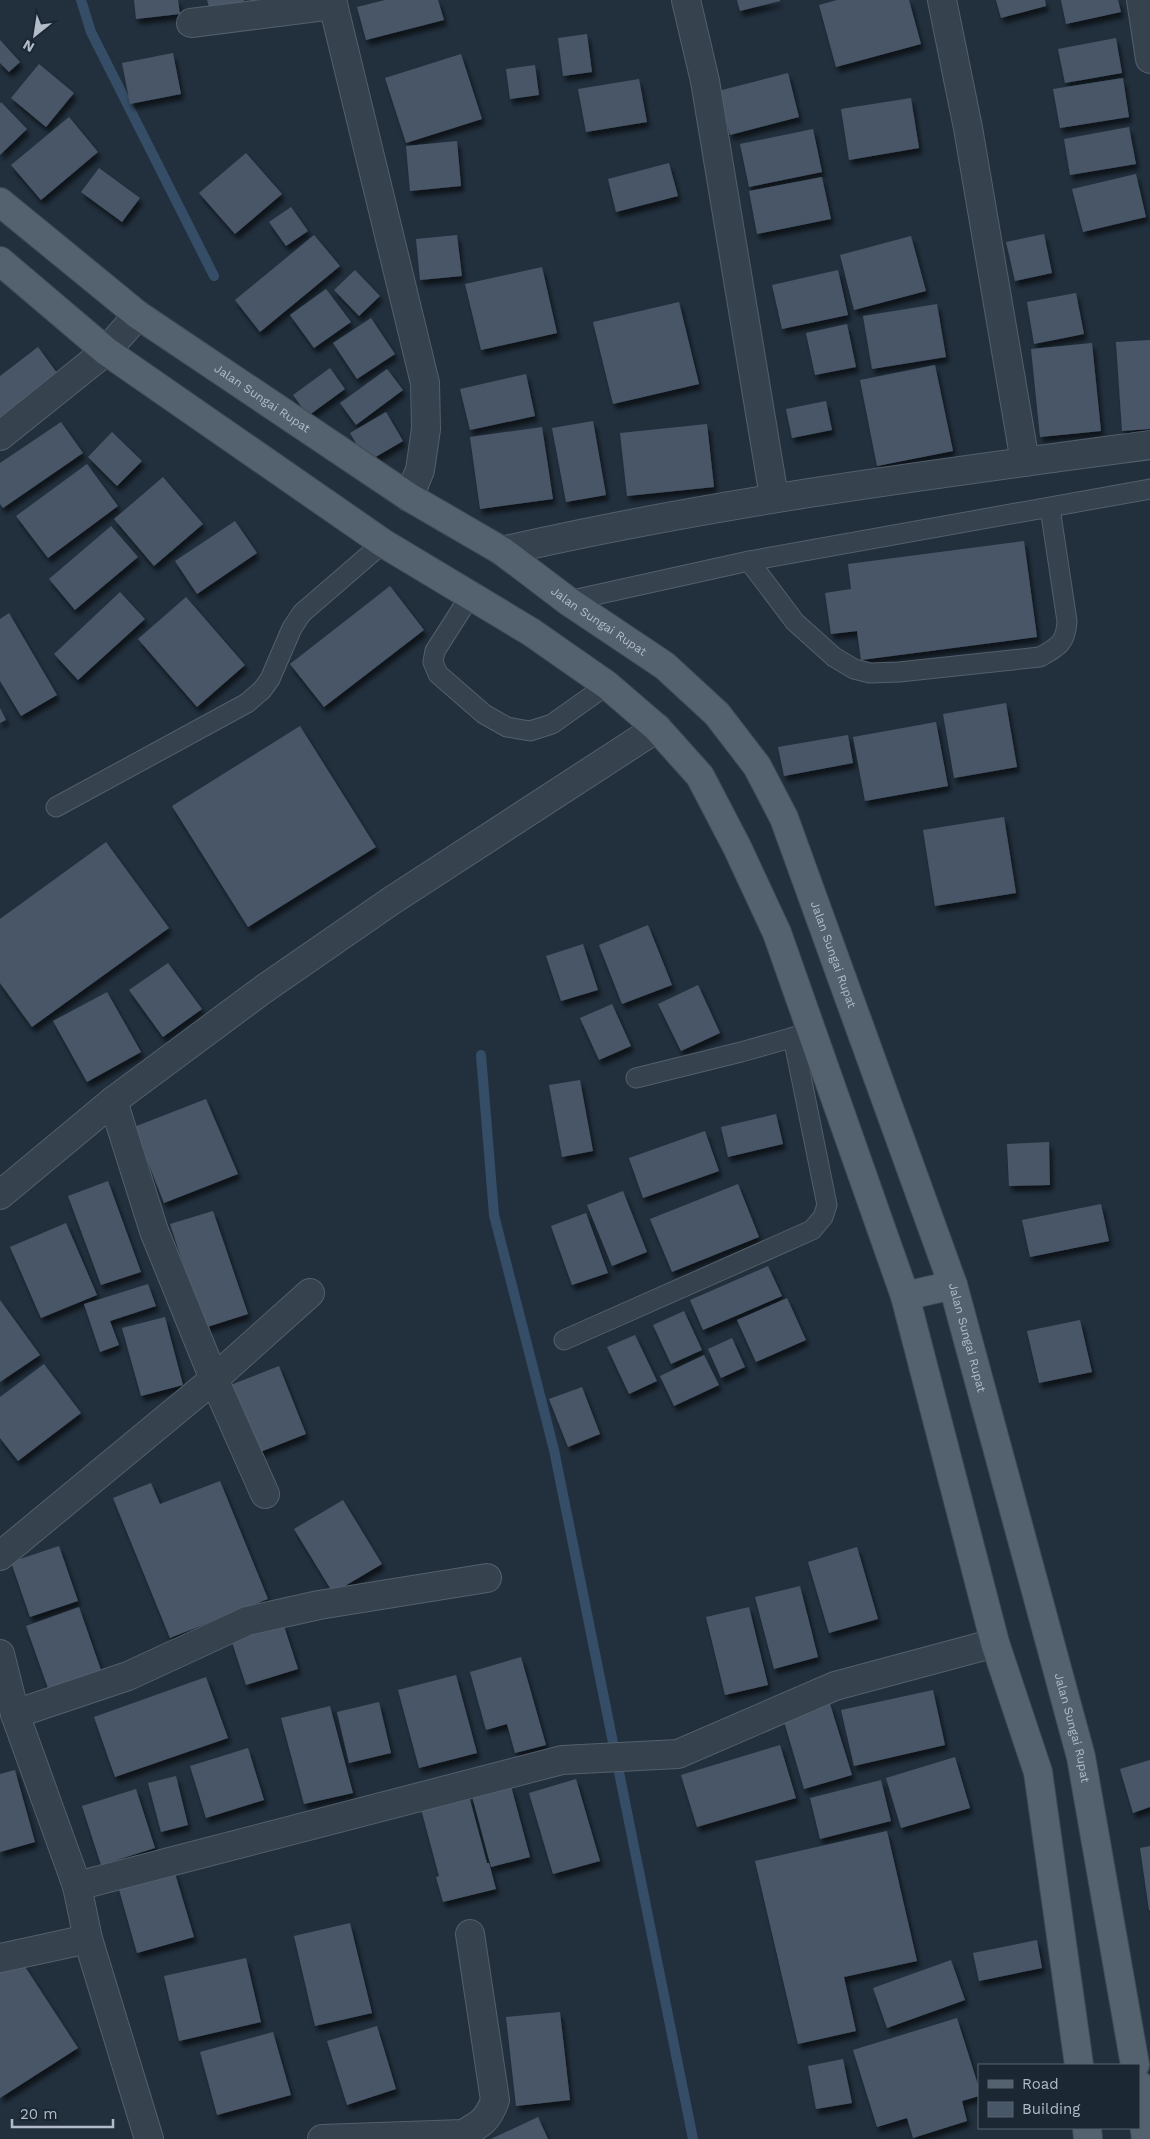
<svg xmlns="http://www.w3.org/2000/svg" width="1150" height="2139" font-family="'Work Sans',sans-serif">
  <defs>
    <filter id="shadow"><feDropShadow dx="3" dy="5.5" stdDeviation="2.5" flood-color="#0009"/></filter>
  </defs>
  <rect width="100%" height="100%" fill="#22303e"/>
  <g fill="none" stroke-linecap="round" stroke-linejoin="round">
    <g stroke="#354d66" stroke-width="10">
      <path d="M 81,0 L 91,32 L 214,276"/>
      <path d="M 481,1055 L 494,1215 L 554,1450 L 693,2139"/>
    </g>
  </g>
  <g fill="#485767" filter="url(#shadow)">
    <path d="M 134,0 L 178,0 L 180,14 L 136,19 Z"/>
    <path d="M 207,0 L 244,0 L 244,1 L 210,10 Z"/>
    <path d="M 385,0 L 438,0 L 444,20 L 366,40 L 357,7 Z"/>
    <path d="M 737,0 L 780,0 L 780,1 L 740,11 Z"/>
    <path d="M 837,0 L 909,0 L 921,44 L 836,67 L 819,5 Z"/>
    <path d="M 996,0 L 1045,0 L 1046,6 L 1001,18 Z"/>
    <path d="M 1061,0 L 1118,0 L 1121,12 L 1066,24 Z"/>
    <path d="M 587,34 L 592,72 L 563,76 L 558,38 Z"/>
    <path d="M 1116,38 L 1122,73 L 1065,83 L 1058,49 Z"/>
    <path d="M 0,40 L 20,62 L 9,72 L 0,63 Z"/>
    <path d="M 173,53 L 181,94 L 130,104 L 122,63 Z"/>
    <path d="M 461,54 L 482,119 L 406,143 L 385,78 Z"/>
    <path d="M 39,64 L 74,93 L 46,127 L 11,98 Z"/>
    <path d="M 535,65 L 539,95 L 510,99 L 506,69 Z"/>
    <path d="M 788,73 L 799,117 L 730,135 L 718,91 Z"/>
    <path d="M 1123,78 L 1129,117 L 1060,128 L 1053,89 Z"/>
    <path d="M 639,79 L 647,122 L 586,132 L 578,89 Z"/>
    <path d="M 911,98 L 919,148 L 849,160 L 841,109 Z"/>
    <path d="M 1,102 L 27,129 L 0,155 L 0,104 Z"/>
    <path d="M 69,117 L 98,152 L 41,200 L 11,165 Z"/>
    <path d="M 1129,127 L 1136,164 L 1070,175 L 1064,139 Z"/>
    <path d="M 813,129 L 822,172 L 749,187 L 740,144 Z"/>
    <path d="M 457,141 L 461,186 L 410,191 L 406,146 Z"/>
    <path d="M 246,153 L 282,194 L 235,234 L 199,193 Z"/>
    <path d="M 669,163 L 678,196 L 616,212 L 608,179 Z"/>
    <path d="M 99,168 L 140,198 L 122,222 L 81,192 Z"/>
    <path d="M 1136,174 L 1146,217 L 1083,232 L 1072,189 Z"/>
    <path d="M 822,177 L 831,219 L 757,234 L 749,191 Z"/>
    <path d="M 291,207 L 308,231 L 286,246 L 269,222 Z"/>
    <path d="M 1044,234 L 1052,273 L 1015,281 L 1006,242 Z"/>
    <path d="M 314,235 L 340,266 L 260,332 L 235,300 Z"/>
    <path d="M 457,235 L 462,276 L 420,280 L 416,239 Z"/>
    <path d="M 911,236 L 926,291 L 854,310 L 840,255 Z"/>
    <path d="M 542,267 L 557,333 L 481,350 L 465,284 Z"/>
    <path d="M 355,270 L 380,296 L 359,316 L 334,290 Z"/>
    <path d="M 838,270 L 848,315 L 782,329 L 772,285 Z"/>
    <path d="M 326,289 L 351,322 L 314,348 L 290,315 Z"/>
    <path d="M 1076,293 L 1084,334 L 1034,344 L 1027,302 Z"/>
    <path d="M 679,302 L 699,384 L 613,404 L 593,322 Z"/>
    <path d="M 937,304 L 946,357 L 872,369 L 863,316 Z"/>
    <path d="M 371,318 L 395,354 L 357,379 L 333,343 Z"/>
    <path d="M 847,324 L 856,367 L 815,375 L 806,333 Z"/>
    <path d="M 1150,340 L 1150,429 L 1122,431 L 1116,342 Z"/>
    <path d="M 1092,343 L 1101,431 L 1040,437 L 1031,349 Z"/>
    <path d="M 38,347 L 60,377 L 0,422 L 0,376 Z"/>
    <path d="M 935,365 L 953,451 L 877,466 L 860,380 Z"/>
    <path d="M 330,368 L 345,389 L 308,416 L 293,395 Z"/>
    <path d="M 387,369 L 403,390 L 356,425 L 340,403 Z"/>
    <path d="M 526,374 L 535,416 L 470,430 L 460,389 Z"/>
    <path d="M 826,401 L 832,430 L 792,438 L 786,409 Z"/>
    <path d="M 386,412 L 403,441 L 367,462 L 350,433 Z"/>
    <path d="M 593,421 L 606,495 L 566,502 L 552,428 Z"/>
    <path d="M 61,422 L 83,453 L 3,508 L 0,504 L 0,463 Z"/>
    <path d="M 707,424 L 714,487 L 627,496 L 620,433 Z"/>
    <path d="M 542,427 L 553,499 L 480,509 L 470,437 Z"/>
    <path d="M 112,432 L 142,461 L 117,486 L 88,457 Z"/>
    <path d="M 87,464 L 118,506 L 48,558 L 16,516 Z"/>
    <path d="M 163,477 L 203,524 L 154,566 L 114,519 Z"/>
    <path d="M 235,521 L 257,553 L 197,594 L 175,561 Z"/>
    <path d="M 111,526 L 138,557 L 75,610 L 49,579 Z"/>
    <path d="M 1024,541 L 1037,637 L 861,660 L 857,631 L 831,634 L 825,593 L 851,589 L 848,564 Z"/>
    <path d="M 390,586 L 424,630 L 324,707 L 290,664 Z"/>
    <path d="M 120,592 L 145,619 L 78,680 L 54,654 Z"/>
    <path d="M 186,597 L 245,665 L 197,707 L 138,639 Z"/>
    <path d="M 9,613 L 57,695 L 21,716 L 0,681 L 0,619 Z"/>
    <path d="M 1006,703 L 1017,767 L 954,778 L 943,714 Z"/>
    <path d="M 0,708 L 6,720 L 0,723 Z"/>
    <path d="M 936,722 L 948,786 L 865,801 L 853,737 Z"/>
    <path d="M 300,726 L 376,847 L 248,927 L 172,806 Z"/>
    <path d="M 848,735 L 853,763 L 784,776 L 778,747 Z"/>
    <path d="M 1004,817 L 1016,893 L 935,906 L 923,830 Z"/>
    <path d="M 106,842 L 169,928 L 32,1027 L 0,983 L 0,919 Z"/>
    <path d="M 648,925 L 672,985 L 622,1004 L 599,945 Z"/>
    <path d="M 583,944 L 598,990 L 561,1001 L 546,956 Z"/>
    <path d="M 168,963 L 202,1009 L 163,1037 L 129,990 Z"/>
    <path d="M 698,985 L 720,1033 L 681,1051 L 658,1004 Z"/>
    <path d="M 107,992 L 141,1052 L 87,1082 L 53,1021 Z"/>
    <path d="M 612,1004 L 631,1046 L 599,1060 L 580,1018 Z"/>
    <path d="M 580,1080 L 593,1151 L 562,1157 L 549,1085 Z"/>
    <path d="M 206,1099 L 238,1174 L 164,1203 L 134,1127 Z"/>
    <path d="M 776,1114 L 783,1144 L 728,1157 L 721,1127 Z"/>
    <path d="M 705,1131 L 719,1171 L 643,1198 L 629,1158 Z"/>
    <path d="M 1049,1142 L 1050,1185 L 1009,1186 L 1007,1144 Z"/>
    <path d="M 108,1181 L 141,1272 L 101,1285 L 68,1196 Z"/>
    <path d="M 738,1184 L 759,1237 L 672,1272 L 650,1219 Z"/>
    <path d="M 623,1191 L 647,1252 L 612,1266 L 587,1205 Z"/>
    <path d="M 1101,1204 L 1109,1241 L 1030,1257 L 1022,1220 Z"/>
    <path d="M 213,1211 L 248,1314 L 204,1328 L 170,1224 Z"/>
    <path d="M 586,1213 L 608,1273 L 572,1285 L 551,1226 Z"/>
    <path d="M 66,1223 L 97,1295 L 41,1318 L 10,1247 Z"/>
    <path d="M 768,1266 L 782,1296 L 703,1330 L 690,1300 Z"/>
    <path d="M 148,1284 L 156,1306 L 110,1321 L 119,1345 L 100,1352 L 84,1304 Z"/>
    <path d="M 787,1298 L 806,1340 L 756,1362 L 737,1320 Z"/>
    <path d="M 0,1300 L 40,1355 L 0,1382 Z"/>
    <path d="M 684,1311 L 702,1350 L 671,1364 L 653,1325 Z"/>
    <path d="M 165,1317 L 183,1385 L 141,1396 L 122,1328 Z"/>
    <path d="M 1080,1320 L 1092,1372 L 1039,1383 L 1027,1331 Z"/>
    <path d="M 635,1335 L 657,1381 L 629,1394 L 607,1347 Z"/>
    <path d="M 732,1338 L 745,1367 L 721,1378 L 708,1349 Z"/>
    <path d="M 704,1355 L 719,1385 L 674,1406 L 660,1376 Z"/>
    <path d="M 44,1364 L 81,1413 L 18,1461 L 0,1438 L 0,1397 Z"/>
    <path d="M 279,1366 L 306,1434 L 255,1454 L 228,1386 Z"/>
    <path d="M 582,1387 L 600,1434 L 568,1447 L 549,1399 Z"/>
    <path d="M 220,1481 L 268,1599 L 170,1638 L 113,1498 L 151,1483 L 160,1504 Z"/>
    <path d="M 343,1500 L 382,1564 L 333,1593 L 294,1529 Z"/>
    <path d="M 59,1546 L 78,1601 L 30,1617 L 11,1562 Z"/>
    <path d="M 857,1547 L 878,1619 L 829,1633 L 808,1562 Z"/>
    <path d="M 800,1586 L 818,1657 L 774,1669 L 755,1597 Z"/>
    <path d="M 79,1607 L 102,1673 L 49,1691 L 26,1626 Z"/>
    <path d="M 749,1607 L 768,1685 L 725,1695 L 706,1617 Z"/>
    <path d="M 283,1623 L 298,1669 L 246,1685 L 231,1639 Z"/>
    <path d="M 521,1657 L 546,1745 L 515,1753 L 507,1724 L 486,1730 L 470,1672 Z"/>
    <path d="M 456,1675 L 477,1753 L 419,1768 L 398,1690 Z"/>
    <path d="M 206,1677 L 228,1738 L 115,1777 L 94,1717 Z"/>
    <path d="M 933,1690 L 945,1745 L 854,1766 L 841,1710 Z"/>
    <path d="M 379,1702 L 391,1753 L 349,1763 L 337,1712 Z"/>
    <path d="M 830,1704 L 852,1775 L 804,1789 L 783,1718 Z"/>
    <path d="M 330,1706 L 353,1793 L 304,1804 L 281,1718 Z"/>
    <path d="M 780,1745 L 796,1798 L 697,1827 L 681,1775 Z"/>
    <path d="M 248,1748 L 264,1800 L 206,1818 L 190,1766 Z"/>
    <path d="M 955,1757 L 970,1808 L 901,1828 L 886,1778 Z"/>
    <path d="M 1150,1760 L 1150,1807 L 1133,1813 L 1120,1769 Z"/>
    <path d="M 15,1770 L 35,1842 L 0,1852 L 0,1774 Z"/>
    <path d="M 176,1776 L 188,1825 L 161,1832 L 148,1783 Z"/>
    <path d="M 576,1779 L 600,1861 L 553,1874 L 529,1793 Z"/>
    <path d="M 881,1780 L 891,1821 L 820,1839 L 810,1798 Z"/>
    <path d="M 511,1786 L 530,1857 L 491,1867 L 472,1796 Z"/>
    <path d="M 136,1789 L 155,1848 L 101,1865 L 82,1806 Z"/>
    <path d="M 469,1796 L 487,1863 L 489,1863 L 496,1889 L 443,1902 L 436,1877 L 439,1876 L 421,1809 Z"/>
    <path d="M 887,1831 L 917,1961 L 844,1977 L 856,2031 L 798,2044 L 755,1861 Z"/>
    <path d="M 1150,1846 L 1150,1910 L 1149,1910 L 1140,1848 Z"/>
    <path d="M 174,1870 L 194,1937 L 137,1953 L 118,1886 Z"/>
    <path d="M 350,1923 L 372,2013 L 315,2026 L 294,1936 Z"/>
    <path d="M 1037,1940 L 1042,1968 L 979,1981 L 973,1953 Z"/>
    <path d="M 246,1958 L 261,2022 L 179,2041 L 164,1976 Z"/>
    <path d="M 20,1959 L 78,2048 L 0,2098 L 0,1972 Z"/>
    <path d="M 951,1960 L 965,2000 L 887,2028 L 873,1988 Z"/>
    <path d="M 560,2012 L 570,2100 L 516,2106 L 506,2017 Z"/>
    <path d="M 957,2018 L 979,2088 L 979,2096 L 962,2101 L 967,2121 L 913,2138 L 907,2118 L 877,2127 L 853,2050 Z"/>
    <path d="M 377,2026 L 396,2089 L 347,2105 L 327,2041 Z"/>
    <path d="M 273,2032 L 291,2095 L 217,2115 L 200,2052 Z"/>
    <path d="M 843,2059 L 852,2103 L 816,2109 L 808,2066 Z"/>
    <path d="M 538,2117 L 548,2139 L 491,2139 Z"/>
  </g>
  <g fill="none" stroke-linecap="round" stroke-linejoin="round">
    <g stroke="#545f6c" stroke-width="21">
      <g id="lane">
        <path d="M 749,561 L 795,622 L 834,657 L 854,669 L 870,673 L 899,672 L 1040,657 C 1058,647 1066,643 1067,621 L 1050,508"/>
        <path d="M 470,596 L 435,651 L 433,662 L 438,674 L 484,714 L 507,727 L 530,731 L 552,724 L 607,685"/>
        <path d="M 568,601 L 749,561 L 1150,489"/>
        <path d="M 56,807 L 247,703 L 262,690 L 270,679 L 292,628 L 302,613 L 383,543"/>
        <path d="M 636,1078 L 741,1052 L 805,1034"/>
        <path d="M 564,1340 L 812,1230 L 823,1217 L 827,1205 L 793,1037"/>
      </g>
    </g>
    <g stroke="#545f6c" stroke-width="30">
      <g id="street">
        <path d="M 332,0 L 425,383 L 426,429 L 420,470 L 409,497"/>
        <path d="M 686,0 L 705,81 L 774,497"/>
        <path d="M 942,0 L 968,128 L 1025,462"/>
        <path d="M 1141,0 L 1150,59"/>
        <path d="M 191,23 L 333,5"/>
        <path d="M 0,436 L 106,351 L 138,315"/>
        <path d="M 502,551 C 716,502 933,474 1150,445"/>
        <path d="M 113,1101 L 154,1231 L 214,1379 L 265,1494"/>
        <path d="M 0,1195 L 113,1101 L 261,991 L 391,901 L 657,728"/>
        <path d="M 0,1556 L 214,1379 L 310,1293"/>
        <path d="M 0,1654 L 15,1714 L 77,1886 L 88,1939 L 149,2139"/>
        <path d="M 15,1714 L 128,1676 L 247,1621 L 319,1605 L 487,1578"/>
        <path d="M 77,1886 L 562,1760 L 678,1754 L 835,1686 L 995,1643"/>
        <path d="M 0,1958 L 88,1939"/>
        <path d="M 322,2139 L 463,2134 C 481,2124 488,2120 495,2100 L 470,1934"/>
      </g>
    </g>
    <g stroke="#3f4b57" stroke-width="30">
      <g id="primary">
        <path id="s1" d="M 0,202 L 138,315 L 409,497 L 502,551 L 568,601 L 665,666 L 717,714 L 757,766 L 784,818 L 953,1285 L 1081,1757 L 1135,2065"/>
        <path d="M 0,261 L 106,351 L 383,543 L 531,632 L 607,685 L 657,728 L 700,776 L 737,847 L 777,933 L 905,1296 L 995,1643 L 1038,1772 L 1079,2065"/>
        <path d="M 905,1296 L 953,1285"/>
        <path d="M 1139,2085 L 1146,2139"/>
        <path d="M 1087,2128 L 1088,2139"/>
      </g>
    </g>
    <use href="#lane" stroke="#36424e" stroke-width="19"/>
    <use href="#street" stroke="#36424e" stroke-width="28"/>
    <use href="#primary" stroke="#54616e" stroke-width="28"/>
  </g>
  <g text-anchor="middle" stroke-width="4" stroke-linejoin="round" paint-order="stroke">
    <g font-size="12" fill="#b2bcc9" stroke="#1b2733">
      <text dy="4" stroke="none"><textPath href="#s1" startOffset="328">Jalan Sungai Rupat</textPath></text>
      <text dy="4" stroke="none"><textPath href="#s1" startOffset="732">Jalan Sungai Rupat</textPath></text>
      <text dy="4" stroke="none"><textPath href="#s1" startOffset="1152">Jalan Sungai Rupat</textPath></text>
      <text dy="4" stroke="none"><textPath href="#s1" startOffset="1558">Jalan Sungai Rupat</textPath></text>
      <text dy="4" stroke="none"><textPath href="#s1" startOffset="1962">Jalan Sungai Rupat</textPath></text>
    </g>
  </g>
  <rect x="978" y="2064" width="162" height="65" fill="#1b2733" stroke="#57636f"/>
  <rect x="988" y="2080" width="25" height="8" fill="#54616e" stroke="#57636f"/>
  <text x="1022" y="2089" font-size="15" fill="#b2bcc9">Road</text>
  <rect x="988" y="2102" width="25" height="15" fill="#485767" stroke="#57636f"/>
  <text x="1022" y="2114" font-size="15" fill="#b2bcc9">Building</text>
  <g transform="translate(35 35) rotate(210)" stroke="#1b2733" stroke-width="4" paint-order="stroke">
  <path d="M0-4L9 19L0 12L-9 19Z" fill="#b2bcc9"/>
  <text y="-8" font-size="14" font-weight="bold" text-anchor="middle" fill="#b2bcc9">N</text>
  </g>
  <path d="M12 2119v8h101v-8" fill="none" stroke="#b2bcc9" stroke-width="2.5"/>
  <text x="20" y="2119" font-size="15" fill="#b2bcc9" stroke="#1b2733" stroke-width="4" paint-order="stroke">20 m</text>
</svg>
